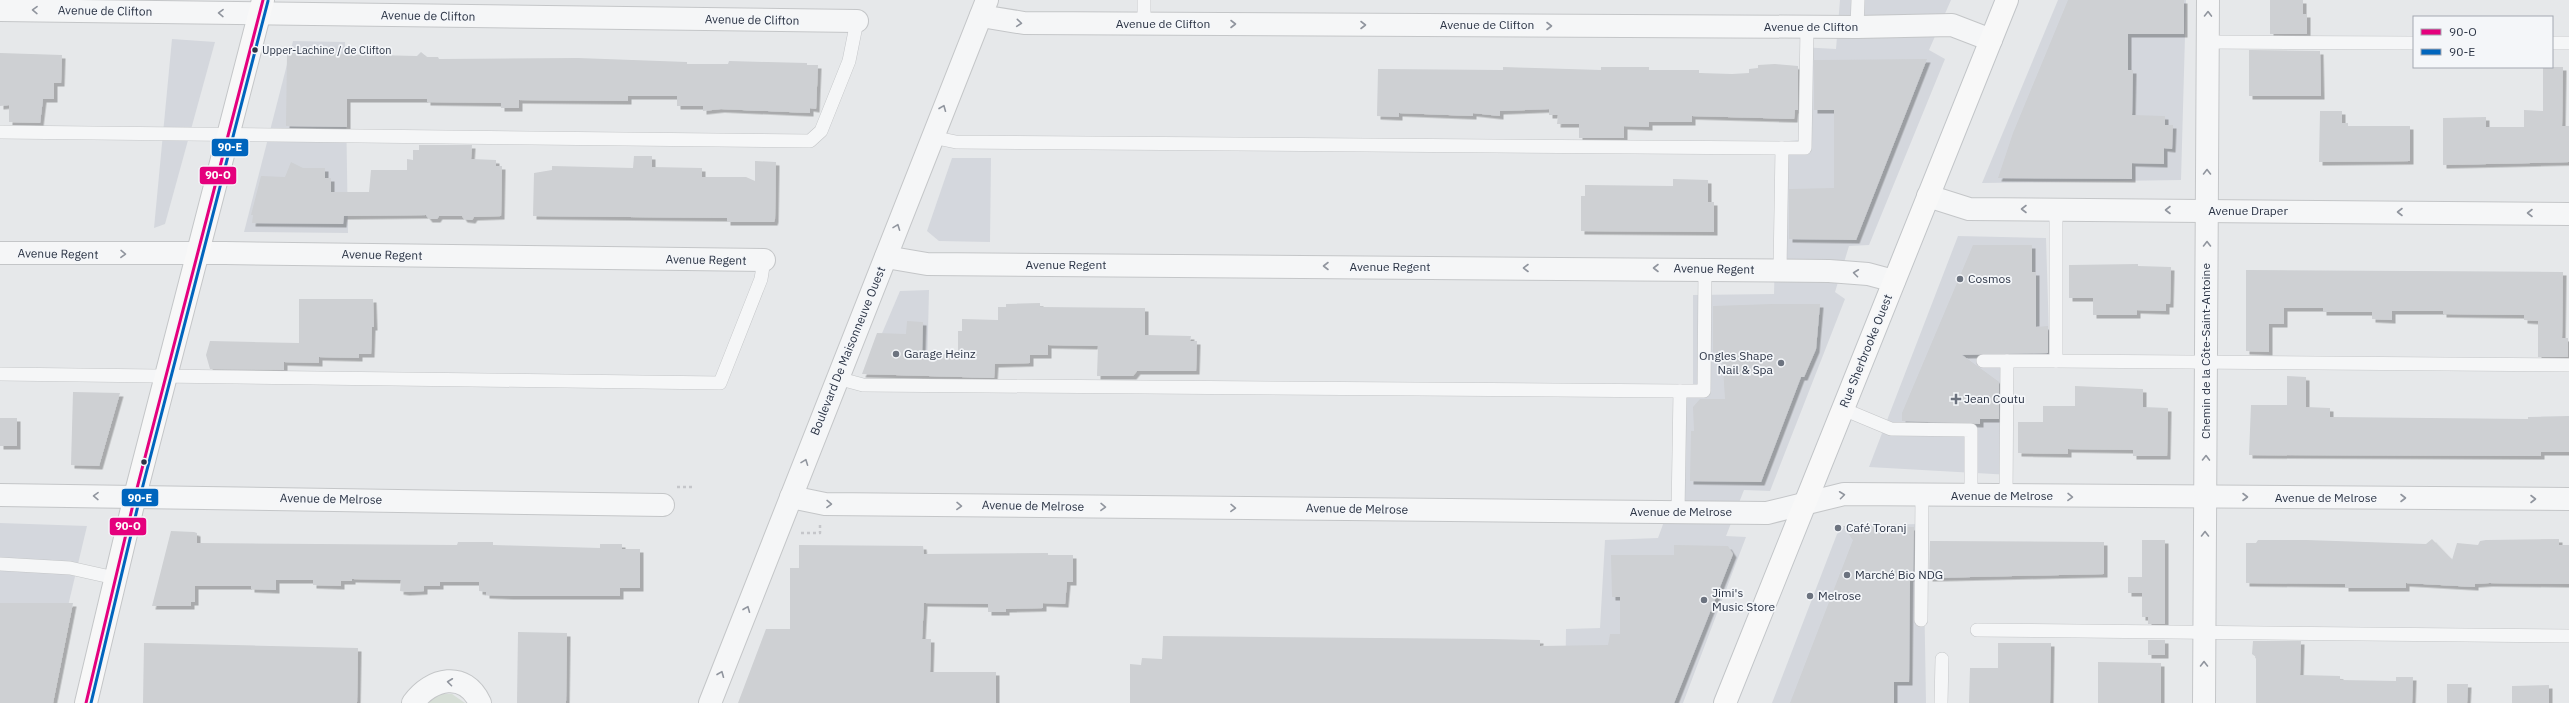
<svg xmlns="http://www.w3.org/2000/svg" width="2569" height="703" font-family="'IBM Plex Sans',sans-serif">
  <defs>
    <filter id="shadow"><feDropShadow dx="3.5" dy="3.5" stdDeviation="0" flood-color="#0004"/></filter>
  </defs>
  <rect width="100%" height="100%" fill="#e6e8ea"/>
  <g fill="#d4d7dd">
    <path d="M 1840,0 L 1951,0 L 1929,50 L 1945,59 L 1869,245 L 1849,246 L 1835,292 L 1845,299 L 1770,491 L 1744,490 L 1726,536 L 1746,537 L 1683,703 L 1565,703 L 1566,629 L 1600,628 L 1605,540 L 1658,538 L 1676,489 L 1679,392 L 1693,389 L 1693,295 L 1774,294 L 1778,142 L 1800,140 L 1800,47 L 1836,49 Z"/>
    <path d="M 2058,0 L 2186,0 L 2181,180 L 1982,183 Z"/>
    <path d="M 172,39 L 215,42 L 165,224 L 154,228 Z"/>
    <path d="M 293,41 L 345,42 L 348,233 L 244,232 Z"/>
    <path d="M 952,158 L 991,158 L 990,242 L 939,241 L 927,231 Z"/>
    <path d="M 1958,236 L 2046,238 L 2050,368 L 2014,365 L 2011,475 L 1869,467 Z"/>
    <path d="M 929,290 L 927,373 L 866,371 L 900,291 Z"/>
    <path d="M 0,523 L 87,526 L 45,703 L 0,703 Z"/>
    <path d="M 1923,524 L 1926,703 L 1772,703 L 1837,534 L 1846,525 Z"/>
  </g>
  <path fill="#d6ded6" d="M 443,694 L 452,694 L 465,703 L 427,703 L 435,696 Z"/>
  <g fill="#ced0d3" filter="url(#shadow)">
    <path d="M 2068,0 L 2184,0 L 2184,34 L 2128,34 L 2128,70 L 2133,70 L 2132,115 L 2165,116 L 2165,125 L 2173,125 L 2172,149 L 2164,148 L 2164,164 L 2132,163 L 2132,179 L 1998,178 L 2013,133 Z"/>
    <path d="M 2270,0 L 2303,0 L 2303,14 L 2307,14 L 2307,34 L 2270,34 Z"/>
    <path d="M 2249,50 L 2320,51 L 2321,96 L 2249,96 Z"/>
    <path d="M 421,52 L 427,57 L 438,57 L 439,59 L 578,58 L 687,62 L 687,64 L 728,64 L 729,61 L 807,63 L 807,65 L 818,65 L 816,109 L 810,108 L 810,113 L 721,109 L 703,111 L 703,106 L 677,106 L 677,96 L 628,96 L 628,101 L 519,100 L 519,108 L 501,108 L 501,103 L 427,102 L 427,99 L 347,99 L 347,127 L 286,126 L 287,53 L 417,56 Z"/>
    <path d="M 0,53 L 62,55 L 61,83 L 54,83 L 54,99 L 43,99 L 40,123 L 9,122 L 9,105 L 0,106 Z"/>
    <path d="M 1927,59 L 1856,240 L 1789,239 L 1789,189 L 1834,188 L 1834,110 L 1814,110 L 1814,60 Z"/>
    <path d="M 1775,64 L 1798,66 L 1798,110 L 1795,110 L 1794,119 L 1692,116 L 1692,122 L 1649,122 L 1649,127 L 1624,126 L 1624,138 L 1579,138 L 1579,124 L 1557,124 L 1558,115 L 1549,115 L 1549,109 L 1500,111 L 1500,116 L 1473,113 L 1473,116 L 1399,113 L 1399,117 L 1377,116 L 1378,69 L 1503,70 L 1503,67 L 1601,70 L 1601,67 L 1649,67 L 1649,70 L 1699,70 L 1699,73 L 1732,74 L 1749,73 L 1749,69 L 1758,68 L 1758,65 Z"/>
    <path d="M 2543,67 L 2563,67 L 2562,126 L 2569,126 L 2569,162 L 2443,165 L 2443,118 L 2486,117 L 2486,127 L 2524,127 L 2524,110 L 2543,111 Z"/>
    <path d="M 2320,111 L 2342,111 L 2342,123 L 2348,123 L 2348,126 L 2410,126 L 2410,161 L 2319,162 Z"/>
    <path d="M 419,145 L 472,145 L 471,159 L 496,160 L 496,166 L 502,166 L 501,216 L 474,217 L 472,220 L 464,219 L 462,216 L 439,216 L 437,219 L 429,219 L 426,215 L 344,216 L 343,224 L 252,223 L 253,215 L 251,215 L 261,176 L 285,177 L 291,162 L 303,168 L 325,168 L 325,178 L 331,178 L 331,192 L 369,192 L 371,170 L 407,170 L 407,159 L 413,160 L 413,150 L 419,150 Z"/>
    <path d="M 634,156 L 652,156 L 652,167 L 702,168 L 702,177 L 746,177 L 755,181 L 755,161 L 776,162 L 775,219 L 774,222 L 727,222 L 727,218 L 533,216 L 534,173 L 552,170 L 552,166 L 633,168 Z"/>
    <path d="M 1673,179 L 1708,180 L 1708,202 L 1714,202 L 1714,232 L 1581,231 L 1581,196 L 1585,196 L 1585,185 L 1673,186 Z"/>
    <path d="M 1973,245 L 2032,245 L 2032,272 L 2036,272 L 2036,327 L 2048,326 L 2048,353 L 1962,355 L 1999,382 L 1999,419 L 1980,419 L 1980,424 L 1902,421 L 1902,413 Z"/>
    <path d="M 2138,264 L 2138,266 L 2171,267 L 2170,304 L 2166,304 L 2166,311 L 2137,310 L 2137,315 L 2093,315 L 2093,298 L 2069,298 L 2069,265 Z"/>
    <path d="M 2246,270 L 2563,272 L 2562,338 L 2568,338 L 2568,357 L 2538,357 L 2538,321 L 2524,320 L 2524,315 L 2443,314 L 2443,311 L 2392,311 L 2392,320 L 2372,319 L 2372,312 L 2323,312 L 2323,308 L 2284,308 L 2284,324 L 2269,324 L 2269,352 L 2246,351 Z"/>
    <path d="M 299,299 L 373,299 L 374,327 L 372,327 L 371,354 L 359,354 L 359,358 L 319,357 L 319,363 L 284,362 L 284,370 L 210,369 L 206,355 L 210,341 L 299,343 Z"/>
    <path d="M 1040,303 L 1040,307 L 1145,308 L 1145,335 L 1191,336 L 1190,341 L 1197,341 L 1196,371 L 1137,371 L 1133,376 L 1097,376 L 1098,346 L 1048,345 L 1048,355 L 1030,355 L 1030,363 L 995,364 L 994,378 L 862,374 L 877,333 L 906,334 L 907,321 L 923,322 L 922,354 L 958,354 L 958,331 L 962,331 L 962,319 L 998,320 L 998,307 L 1006,307 L 1006,304 Z"/>
    <path d="M 1772,304 L 1820,304 L 1816,349 L 1804,377 L 1801,377 L 1761,482 L 1690,481 L 1691,431 L 1694,431 L 1693,407 L 1700,399 L 1725,399 L 1722,352 L 1713,352 L 1713,306 Z"/>
    <path d="M 2287,376 L 2306,377 L 2306,407 L 2330,408 L 2330,417 L 2528,419 L 2528,417 L 2569,416 L 2569,452 L 2541,452 L 2541,456 L 2249,455 L 2251,405 L 2287,405 Z"/>
    <path d="M 2075,386 L 2143,389 L 2143,407 L 2168,408 L 2167,456 L 2133,456 L 2133,450 L 2068,449 L 2068,454 L 2018,453 L 2018,422 L 2043,422 L 2043,406 L 2075,406 Z"/>
    <path d="M 73,392 L 120,393 L 99,466 L 71,465 Z"/>
    <rect x="0" y="418" width="17" height="28"/>
    <path d="M 1843,526 L 1914,527 L 1913,578 L 1910,578 L 1909,682 L 1894,682 L 1894,703 L 1790,703 L 1853,540 Z"/>
    <path d="M 171,531 L 194,532 L 197,533 L 197,543 L 457,545 L 458,542 L 493,542 L 493,545 L 600,548 L 600,544 L 622,544 L 622,549 L 640,549 L 640,588 L 620,588 L 620,596 L 510,596 L 486,595 L 486,592 L 479,591 L 479,582 L 440,582 L 440,586 L 424,586 L 424,591 L 406,592 L 400,591 L 401,580 L 352,579 L 352,581 L 341,581 L 341,586 L 313,585 L 313,580 L 276,580 L 276,590 L 251,589 L 251,586 L 195,586 L 195,602 L 191,602 L 191,606 L 152,606 Z"/>
    <path d="M 2432,539 L 2452,560 L 2457,543 L 2478,545 L 2480,541 L 2486,540 L 2559,539 L 2559,545 L 2569,545 L 2569,584 L 2489,583 L 2475,584 L 2475,587 L 2406,583 L 2406,588 L 2345,588 L 2345,584 L 2246,583 L 2246,543 L 2256,543 L 2258,540 L 2306,540 L 2426,544 Z"/>
    <path d="M 2142,540 L 2165,540 L 2165,624 L 2148,624 L 2148,617 L 2142,617 L 2142,593 L 2128,593 L 2128,577 L 2142,577 Z"/>
    <path d="M 1930,541 L 2104,542 L 2104,574 L 1929,578 Z"/>
    <path d="M 799,545 L 923,546 L 924,554 L 1048,553 L 1048,555 L 1073,555 L 1073,582 L 1067,582 L 1065,604 L 1043,603 L 1043,608 L 1006,609 L 1006,612 L 988,612 L 988,604 L 924,603 L 922,639 L 931,639 L 930,672 L 996,672 L 996,703 L 738,703 L 766,629 L 790,629 L 790,568 L 799,568 Z"/>
    <path d="M 1674,545 L 1728,546 L 1733,554 L 1674,703 L 1130,703 L 1130,664 L 1141,665 L 1142,658 L 1162,659 L 1163,636 L 1491,639 L 1540,640 L 1540,646 L 1608,645 L 1610,634 L 1620,634 L 1620,597 L 1612,597 L 1611,555 L 1674,555 Z"/>
    <path d="M 0,603 L 73,603 L 53,703 L 0,703 Z"/>
    <path d="M 518,632 L 567,633 L 566,703 L 517,703 Z"/>
    <rect x="2148" y="640" width="17" height="15"/>
    <path d="M 2253,641 L 2301,641 L 2300,675 L 2340,676 L 2340,680 L 2396,681 L 2396,677 L 2413,677 L 2412,703 L 2256,703 L 2256,657 L 2252,654 Z"/>
    <path d="M 144,643 L 358,648 L 357,703 L 143,703 Z"/>
    <path d="M 1998,643 L 2051,643 L 2050,703 L 1969,703 L 1970,668 L 1998,668 Z"/>
    <path d="M 2098,662 L 2161,663 L 2161,703 L 2098,703 Z"/>
    <path d="M 2447,684 L 2468,684 L 2467,703 L 2447,703 Z"/>
    <path d="M 2549,685 L 2549,703 L 2512,703 L 2512,686 Z"/>
  </g>
  <g fill="none" stroke-linecap="round" stroke-linejoin="round">
    <g stroke="#c4c6c8" stroke-width="14">
      <g id="service">
        <path d="M 1144,0 L 1144,23"/>
        <path d="M 1857,27 L 1858,0"/>
        <path d="M 2207,42 L 2414,43"/>
        <path d="M 2552,43 L 2569,43"/>
        <path d="M 0,132 L 810,141 L 821,131 L 849,61 L 857,21"/>
        <path d="M 932,137 L 956,142 L 1782,148"/>
        <path d="M 2056,210 L 2056,361 L 2569,365"/>
        <path d="M 1780,270 L 1782,148 L 1805,148 L 1807,27"/>
        <path d="M 1983,361 L 2007,361 L 2006,496"/>
        <path d="M 2007,361 L 2056,361"/>
        <path d="M 0,374 L 720,383 L 761,279 L 764,260"/>
        <path d="M 837,378 L 863,385 L 1680,391 L 1678,512"/>
        <path d="M 1680,391 L 1704,391 L 1705,269"/>
        <path d="M 1843,409 L 1891,429 L 1971,430 L 1971,496"/>
        <path d="M 0,564 L 70,568 L 115,578"/>
        <path d="M 1921,620 L 1922,495"/>
        <path d="M 1977,630 L 2569,636"/>
        <path d="M 1941,703 L 1942,659"/>
      </g>
    </g>
    <g stroke="#c4c6c8" stroke-width="24">
      <g id="minor">
        <path d="M 0,10 L 857,21"/>
        <path d="M 981,16 L 1024,23 L 1857,27 L 1952,25 L 1991,40"/>
        <path d="M 1928,196 L 1969,209 L 2569,214"/>
        <path d="M 0,253 L 225,253 L 764,260"/>
        <path d="M 886,257 L 927,264 L 1829,271 L 1868,274 L 1894,281"/>
        <path d="M 0,495 L 663,505"/>
        <path d="M 791,497 L 825,504 L 1767,513 L 1844,494 L 2569,499"/>
        <path d="M 413,703 C 431,678 465,670 480,703"/>
        <path d="M 2204,703 L 2208,0"/>
      </g>
    </g>
    <g stroke="#c4c6c8" stroke-width="24">
      <path id="tertiary" d="M 710,703 L 987,0"/>
    </g>
    <g stroke="#c4c6c8" stroke-width="24">
      <path id="secondary" d="M 86,703 L 135,496 L 263,0"/>
    </g>
    <g stroke="#c2c5c8" stroke-width="24">
      <path id="primary" d="M 1725,703 L 2007,0"/>
    </g>
    <g stroke="#c5c6ca" stroke-width="2.5" stroke-dasharray="3 3" stroke-linecap="butt">
      <path d="M 677,487 L 693,487"/>
      <path d="M 801,533 L 820,533 L 820,524"/>
    </g>
    <use href="#service" stroke="#f5f6f7" stroke-width="13"/>
    <use href="#minor" stroke="#f5f6f7" stroke-width="22"/>
    <use href="#tertiary" stroke="#f5f6f7" stroke-width="22"/>
    <use href="#secondary" stroke="#f8f8f8" stroke-width="22"/>
    <use href="#primary" stroke="#f8f8f8" stroke-width="22"/>
    <g stroke="#f4f6f9" stroke-width="6">
      <path id="bus-1" d="M 86,703 L 135,496 L 263,0"/>
    </g>
    <g stroke="#f4f6f9" stroke-width="6">
      <path id="bus-2" d="M 91,703 L 140,497 L 268,1"/>
    </g>
    <use href="#bus-1" stroke="#e5007d" stroke-width="3"/>
    <use href="#bus-2" stroke="#0065bd" stroke-width="3"/>
  </g>
  <defs><path id="oneway-chevron" d="M-2-3.5L2.5 0L-2 3.5" fill="none" stroke-width="1.6" stroke-linecap="round" stroke-linejoin="round"/></defs>
  <g stroke="#90959e">
    <use href="#oneway-chevron" transform="translate(35 10) rotate(-179)"/>
    <use href="#oneway-chevron" transform="translate(221 13) rotate(-179)"/>
    <use href="#oneway-chevron" transform="translate(2208 14) rotate(-89)"/>
    <use href="#oneway-chevron" transform="translate(1019 23) rotate(5)"/>
    <use href="#oneway-chevron" transform="translate(1233 24)"/>
    <use href="#oneway-chevron" transform="translate(1363 25)"/>
    <use href="#oneway-chevron" transform="translate(1549 26)"/>
    <use href="#oneway-chevron" transform="translate(943 108) rotate(-68)"/>
    <use href="#oneway-chevron" transform="translate(2207 172) rotate(-90)"/>
    <use href="#oneway-chevron" transform="translate(2024 209) rotate(-180)"/>
    <use href="#oneway-chevron" transform="translate(2168 210) rotate(-180)"/>
    <use href="#oneway-chevron" transform="translate(2400 212) rotate(-180)"/>
    <use href="#oneway-chevron" transform="translate(2530 213) rotate(-180)"/>
    <use href="#oneway-chevron" transform="translate(897 227) rotate(-69)"/>
    <use href="#oneway-chevron" transform="translate(2207 244) rotate(-90)"/>
    <use href="#oneway-chevron" transform="translate(123 254) rotate(1)"/>
    <use href="#oneway-chevron" transform="translate(1326 266) rotate(-180)"/>
    <use href="#oneway-chevron" transform="translate(1526 268) rotate(-180)"/>
    <use href="#oneway-chevron" transform="translate(1656 268) rotate(-180)"/>
    <use href="#oneway-chevron" transform="translate(1856 273) rotate(-173)"/>
    <use href="#oneway-chevron" transform="translate(2206 458) rotate(-89)"/>
    <use href="#oneway-chevron" transform="translate(805 462) rotate(-69)"/>
    <use href="#oneway-chevron" transform="translate(1842 495) rotate(-7)"/>
    <use href="#oneway-chevron" transform="translate(96 496) rotate(-179)"/>
    <use href="#oneway-chevron" transform="translate(2070 497) rotate(1)"/>
    <use href="#oneway-chevron" transform="translate(2245 497)"/>
    <use href="#oneway-chevron" transform="translate(2403 498)"/>
    <use href="#oneway-chevron" transform="translate(2533 499)"/>
    <use href="#oneway-chevron" transform="translate(829 504) rotate(1)"/>
    <use href="#oneway-chevron" transform="translate(959 506) rotate(1)"/>
    <use href="#oneway-chevron" transform="translate(1103 507) rotate(1)"/>
    <use href="#oneway-chevron" transform="translate(1233 508) rotate(1)"/>
    <use href="#oneway-chevron" transform="translate(2205 534) rotate(-90)"/>
    <use href="#oneway-chevron" transform="translate(747 609) rotate(-68)"/>
    <use href="#oneway-chevron" transform="translate(2204 664) rotate(-90)"/>
    <use href="#oneway-chevron" transform="translate(721 674) rotate(-68)"/>
    <use href="#oneway-chevron" transform="translate(450 682) rotate(-173)"/>
  </g>
  <g fill="#2b3445" stroke="#f4f6f9" stroke-width="1.5">
    <circle cx="255" cy="50" r="3.5"/>
    <circle cx="144" cy="462" r="3.5"/>
  </g>
  <g fill="#6c737f" stroke="#f4f6f9" stroke-width="1.5">
    <circle cx="1960" cy="279" r="4"/>
    <circle cx="896" cy="354" r="4"/>
    <circle cx="1781" cy="363" r="4"/>
    <path d="M1954 393h4v4h4v4h-4v4h-4v-4h-4v-4h4z"/>
    <circle cx="1838" cy="528" r="4"/>
    <circle cx="1847" cy="575" r="4"/>
    <circle cx="1810" cy="596" r="4"/>
    <circle cx="1704" cy="600" r="4"/>
  </g>
  <g text-anchor="middle" stroke-width="3.5" stroke-linejoin="round" paint-order="stroke">
    <g font-size="11" fill="#2b3445" stroke="#f4f6f9" text-anchor="start">
      <text x="262" y="54">Upper-Lachine / de Clifton</text>
    </g>
    <g font-size="12" fill="#2b3445" stroke="#f4f6f9">
      <text transform="translate(105 11) rotate(1)" y="4">Avenue de Clifton</text>
      <text transform="translate(428 16) rotate(1)" y="4">Avenue de Clifton</text>
      <text transform="translate(752 20) rotate(1)" y="4">Avenue de Clifton</text>
      <text x="1163" y="28">Avenue de Clifton</text>
      <text x="1487" y="29">Avenue de Clifton</text>
      <text x="1811" y="31">Avenue de Clifton</text>
      <text x="2248" y="215">Avenue Draper</text>
      <text transform="translate(58 254) rotate(1)" y="4">Avenue Regent</text>
      <text transform="translate(382 255) rotate(1)" y="4">Avenue Regent</text>
      <text transform="translate(706 260) rotate(1)" y="4">Avenue Regent</text>
      <text x="1066" y="269">Avenue Regent</text>
      <text x="1390" y="271">Avenue Regent</text>
      <text transform="translate(1714 269) rotate(1)" y="4">Avenue Regent</text>
      <text transform="translate(848 351) rotate(-68)" y="4">Boulevard De Maisonneuve Ouest</text>
      <text transform="translate(1866 351) rotate(-68)" y="4">Rue Sherbrooke Ouest</text>
      <text transform="translate(2206 351) rotate(-90)" y="4">Chemin de la Côte-Saint-Antoine</text>
      <text x="2002" y="500">Avenue de Melrose</text>
      <text x="2326" y="502">Avenue de Melrose</text>
      <text transform="translate(331 499) rotate(1)" y="4">Avenue de Melrose</text>
      <text transform="translate(1033 506) rotate(1)" y="4">Avenue de Melrose</text>
      <text transform="translate(1357 509) rotate(1)" y="4">Avenue de Melrose</text>
      <text x="1681" y="516">Avenue de Melrose</text>
    </g>
    <g font-size="12" fill="#2b3445" stroke="#f4f6f9" text-anchor="start">
      <text x="1968" y="283">Cosmos</text>
      <text x="904" y="358">Garage Heinz</text>
      <text x="1773" y="360" text-anchor="end">Ongles Shape<tspan x="1773" dy="14">Nail &amp; Spa</tspan></text>
      <text x="1964" y="403">Jean Coutu</text>
      <text x="1846" y="532">Café Toranj</text>
      <text x="1855" y="579">Marché Bio NDG</text>
      <text x="1712" y="597">Jimi's<tspan x="1712" dy="14">Music Store</tspan></text>
      <text x="1818" y="600">Melrose</text>
    </g>
  </g>
  <g stroke="#f4f6f9" stroke-width="1.5">
    <rect x="211" y="138" width="38" height="19" rx="4" fill="#0065bd"/>
    <rect x="199" y="166" width="38" height="19" rx="4" fill="#e5007d"/>
    <rect x="121" y="488" width="38" height="19" rx="4" fill="#0065bd"/>
    <rect x="109" y="517" width="38" height="19" rx="4" fill="#e5007d"/>
  </g>
  <g font-size="11" text-anchor="middle" font-weight="bold" fill="#fff">
    <text x="230" y="151">90-E</text>
    <text x="218" y="179">90-O</text>
    <text x="140" y="502">90-E</text>
    <text x="128" y="530">90-O</text>
  </g>
  <rect x="2413" y="16" width="140" height="52" fill="#f4f6f9" stroke="#a4a8b1"/>
  <rect x="2421" y="29" width="20" height="6" fill="#e5007d" stroke="#a4a8b1"/>
  <text x="2449" y="36" font-size="12" fill="#2b3445">90-O</text>
  <rect x="2421" y="49" width="20" height="6" fill="#0065bd" stroke="#a4a8b1"/>
  <text x="2449" y="56" font-size="12" fill="#2b3445">90-E</text>
</svg>
